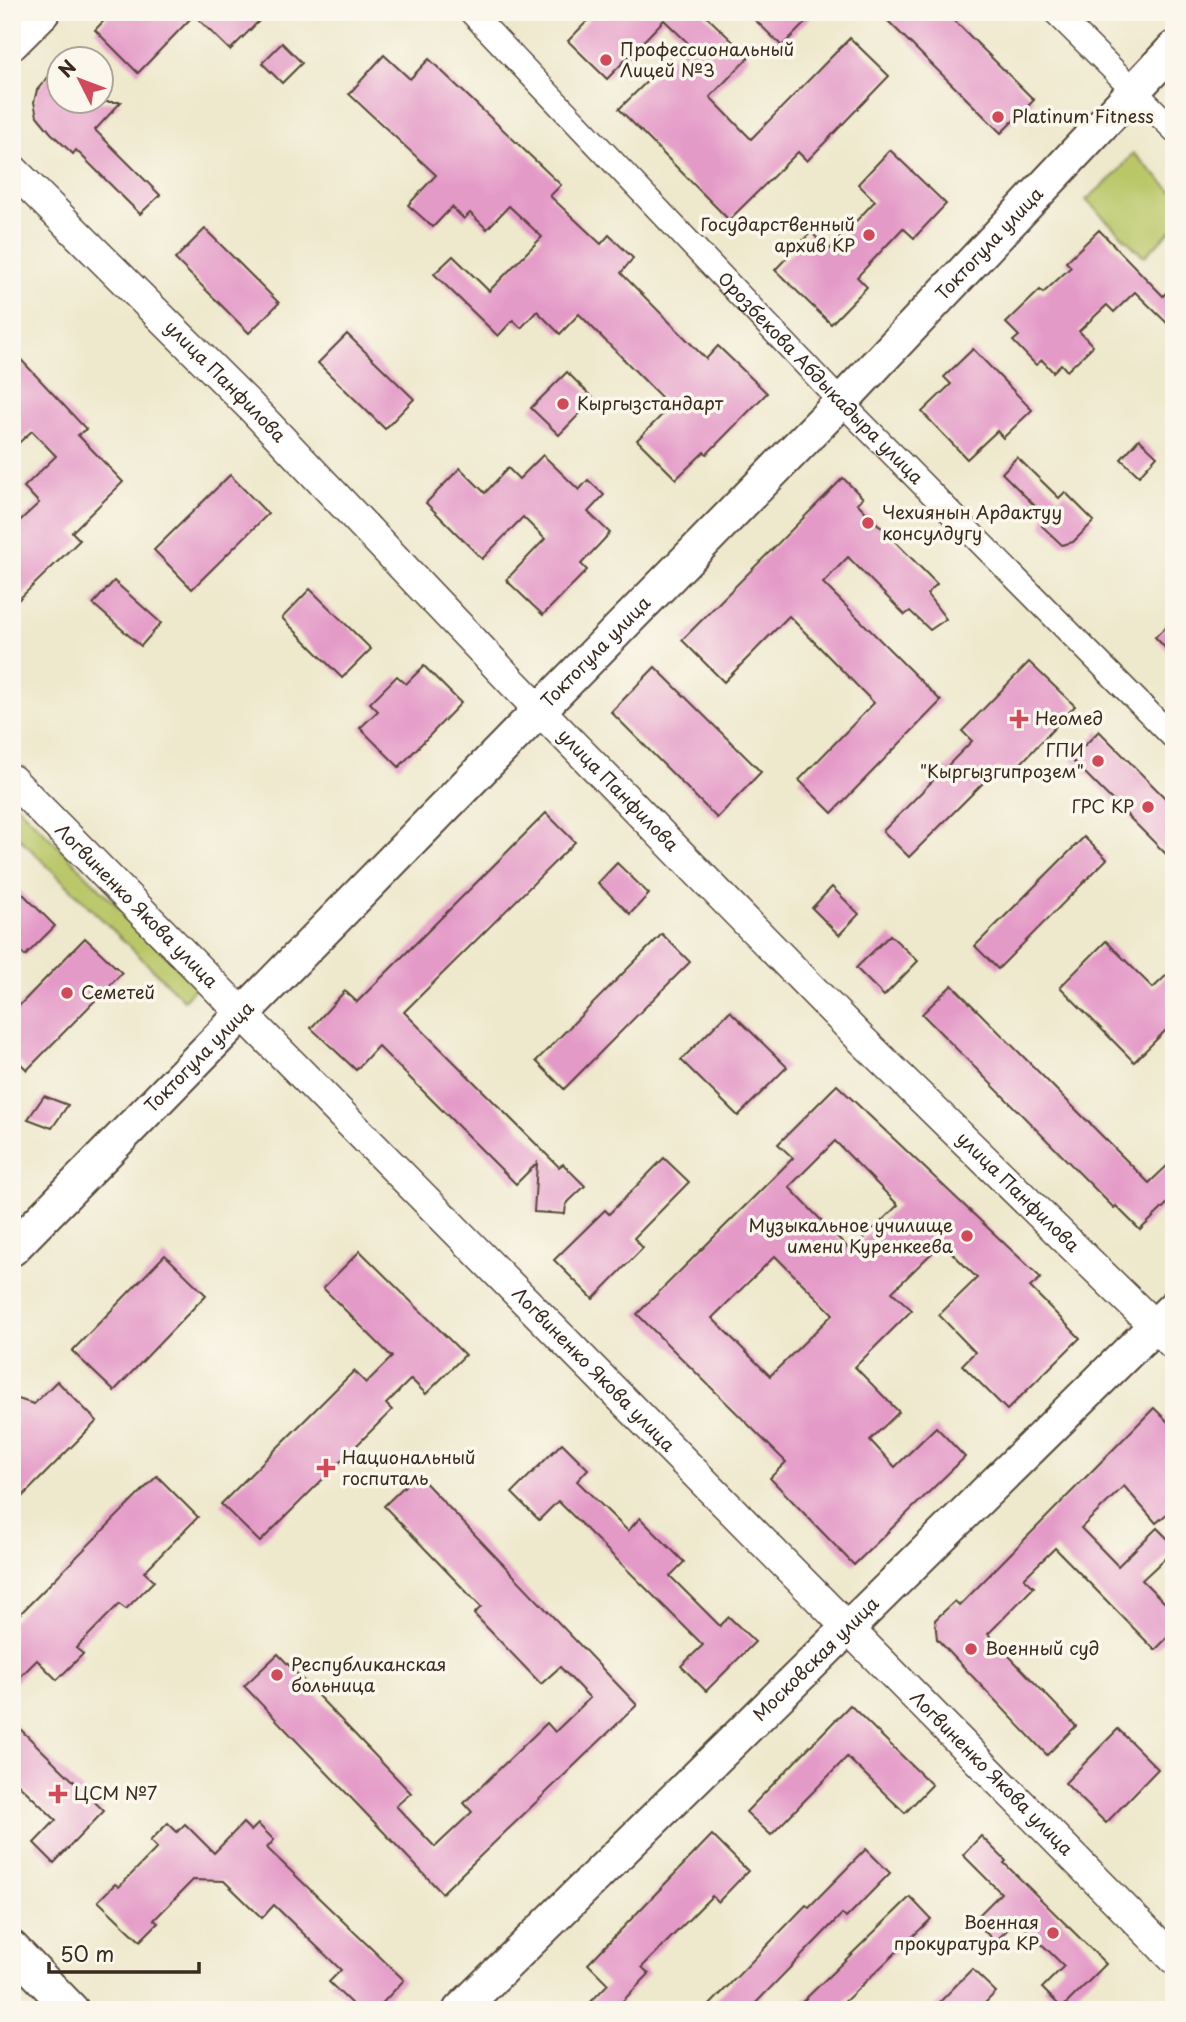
<svg xmlns="http://www.w3.org/2000/svg" width="1186" height="2022" font-family="'Playpen Sans',sans-serif">
  <rect width="100%" height="100%" fill="#fbf7ec"/>
  <filter id="ink" filterUnits="userSpaceOnUse"><feTurbulence type="fractalNoise" baseFrequency=".0143" numOctaves="2"/><feDisplacementMap in="SourceGraphic" scale="14" xChannelSelector="R" yChannelSelector="G"/><feConvolveMatrix kernelMatrix="1 2 1 2 8 2 1 2 1" color-interpolation-filters="sRGB"/></filter>
  <filter id="wash" filterUnits="userSpaceOnUse"><feTurbulence type="fractalNoise" baseFrequency=".00686" numOctaves="4" result="noise"/><feDisplacementMap in="SourceGraphic" scale="28" xChannelSelector="R" yChannelSelector="G"/><feGaussianBlur stdDeviation="1.57" result="paint"/><feColorMatrix in="noise" values="0 0 0 0 0 0 0 0 0 0 0 0 0 0 0 0 0 1.4 0 .05"/><feComposite in="paint" operator="in"/></filter>
  <g filter="url(#wash)">
    <rect width="100%" height="100%" fill="#eee8cc"/>
    <g fill="#bac769" stroke="#7a7844" stroke-width="2">
      <path d="M 1133,153 L 1174,193 L 1174,227 L 1144,257 L 1086,200 L 1117,173 Z"/>
      <path d="M 12,800 L 197,986 L 184,1000 L 12,831 Z"/>
    </g>
    <g id="blocks">
      <g fill="#e49ac7" fill-rule="evenodd">
        <path d="M 112,12 L 268,12 L 230,50 L 194,15 L 138,73 L 95,30 Z"/>
        <path d="M 596,12 L 702,12 L 749,57 L 710,97 L 751,139 L 850,38 L 889,76 L 807,161 L 798,152 L 729,220 L 619,109 L 687,42 L 664,20 L 607,79 L 568,41 Z"/>
        <path d="M 747,12 L 816,12 L 782,46 Z"/>
        <path d="M 879,12 L 946,12 L 1034,100 L 1001,133 Z"/>
        <path d="M 282,43 L 302,63 L 282,83 L 262,63 Z"/>
        <path d="M 384,55 L 410,79 L 429,59 L 561,185 L 550,196 L 601,244 L 609,235 L 633,258 L 621,273 L 706,359 L 718,346 L 767,393 L 707,454 L 704,452 L 676,479 L 637,440 L 664,413 L 659,407 L 665,401 L 579,314 L 560,334 L 537,311 L 521,328 L 513,320 L 498,336 L 434,274 L 453,256 L 489,291 L 542,237 L 509,206 L 487,229 L 470,213 L 464,219 L 452,207 L 433,227 L 408,205 L 436,175 L 349,94 Z"/>
        <path d="M 60,63 L 60,102 L 121,102 L 95,130 L 160,195 L 140,214 L 76,150 L 73,154 L 51,133 L 37,116 L 34,102 L 37,90 Z"/>
        <path d="M 890,150 L 946,204 L 914,238 L 903,228 L 857,277 L 867,287 L 831,324 L 775,270 L 811,232 L 829,250 L 875,201 L 858,184 Z"/>
        <path d="M 205,229 L 279,303 L 249,333 L 175,259 Z"/>
        <path d="M 1099,230 L 1163,296 L 1174,285 L 1174,330 L 1135,292 L 1114,312 L 1107,305 L 1079,331 L 1093,346 L 1067,371 L 1061,364 L 1053,372 L 1042,360 L 1036,365 L 1013,341 L 1019,336 L 1006,323 L 1040,290 L 1043,293 L 1071,267 L 1066,262 Z"/>
        <path d="M 347,334 L 414,399 L 385,429 L 318,363 Z"/>
        <path d="M 973,349 L 1032,410 L 1003,438 L 997,431 L 967,459 L 922,412 L 951,384 L 944,377 Z"/>
        <path d="M 12,350 L 86,429 L 78,435 L 123,482 L 72,532 L 80,540 L 12,606 L 12,528 L 39,503 L 24,487 L 56,456 L 32,431 L 12,449 Z"/>
        <path d="M 567,372 L 594,399 L 559,435 L 531,408 Z"/>
        <path d="M 1139,439 L 1157,456 L 1139,476 L 1121,459 Z"/>
        <path d="M 543,455 L 579,490 L 588,480 L 604,495 L 588,512 L 610,533 L 581,564 L 587,570 L 543,615 L 506,580 L 545,539 L 523,517 L 482,559 L 426,503 L 460,468 L 485,493 L 508,468 L 519,479 Z"/>
        <path d="M 1017,457 L 1059,498 L 1065,492 L 1094,521 L 1073,542 L 1062,545 L 1042,526 L 1044,515 L 1002,473 Z"/>
        <path d="M 230,475 L 268,514 L 192,589 L 154,550 Z"/>
        <path d="M 843,478 L 863,498 L 857,503 L 937,584 L 927,594 L 946,619 L 930,630 L 910,611 L 905,615 L 848,557 L 823,583 L 941,701 L 832,813 L 799,780 L 874,703 L 789,616 L 724,682 L 682,640 Z"/>
        <path d="M 114,581 L 161,623 L 141,646 L 93,604 Z"/>
        <path d="M 310,589 L 371,649 L 342,678 L 282,618 Z"/>
        <path d="M 1174,619 L 1174,657 L 1155,637 Z"/>
        <path d="M 1029,662 L 1075,706 L 1009,776 L 999,767 L 909,857 L 883,831 L 972,741 L 962,731 Z"/>
        <path d="M 424,666 L 461,703 L 399,767 L 360,728 L 378,711 L 370,703 L 397,676 L 406,684 Z"/>
        <path d="M 655,667 L 761,772 L 717,818 L 611,712 Z"/>
        <path d="M 1099,731 L 1174,807 L 1174,862 L 1071,759 Z"/>
        <path d="M 546,813 L 575,842 L 404,1012 L 559,1167 L 563,1164 L 585,1186 L 566,1204 L 565,1214 L 534,1212 L 537,1163 L 516,1184 L 378,1046 L 356,1070 L 311,1028 L 345,991 L 357,1002 Z"/>
        <path d="M 1084,837 L 1107,859 L 998,969 L 975,946 Z"/>
        <path d="M 617,863 L 649,894 L 630,914 L 598,883 Z"/>
        <path d="M 12,883 L 55,926 L 25,956 L 12,943 Z"/>
        <path d="M 832,887 L 859,914 L 839,935 L 812,908 Z"/>
        <path d="M 662,934 L 690,962 L 564,1089 L 536,1061 Z"/>
        <path d="M 890,935 L 918,961 L 884,996 L 856,968 Z"/>
        <path d="M 85,938 L 122,973 L 27,1070 L 12,1055 L 12,1013 Z"/>
        <path d="M 1106,941 L 1153,988 L 1174,968 L 1174,1022 L 1134,1062 L 1060,987 Z"/>
        <path d="M 952,985 L 1149,1183 L 1174,1159 L 1174,1197 L 1140,1230 L 1116,1206 L 1114,1208 L 922,1014 Z"/>
        <path d="M 730,1011 L 787,1067 L 738,1116 L 681,1060 Z"/>
        <path d="M 837,1085 L 1041,1278 L 1030,1287 L 1080,1338 L 1007,1410 L 962,1365 L 975,1352 L 939,1315 L 977,1278 L 942,1243 L 892,1292 L 912,1310 L 855,1367 L 899,1412 L 870,1440 L 895,1467 L 936,1427 L 965,1457 L 854,1565 L 770,1478 L 786,1462 L 637,1314 L 793,1158 L 778,1144 ZM 835,1141 L 898,1205 L 851,1251 L 789,1187 ZM 775,1256 L 833,1314 L 770,1376 L 712,1318 Z"/>
        <path d="M 44,1096 L 68,1105 L 52,1128 L 28,1119 Z"/>
        <path d="M 664,1158 L 689,1182 L 634,1238 L 643,1248 L 593,1299 L 554,1260 L 605,1210 L 609,1214 Z"/>
        <path d="M 360,1251 L 465,1355 L 426,1394 L 411,1379 L 386,1404 L 392,1410 L 260,1542 L 221,1504 L 354,1371 L 366,1383 L 392,1357 L 323,1288 Z"/>
        <path d="M 165,1255 L 206,1295 L 114,1391 L 72,1351 Z"/>
        <path d="M 57,1381 L 97,1421 L 12,1507 L 12,1426 L 17,1421 L 12,1414 L 12,1397 L 34,1404 Z"/>
        <path d="M 1154,1408 L 1174,1428 L 1174,1508 L 1156,1523 L 1124,1486 L 1081,1528 L 1118,1566 L 1157,1528 L 1174,1545 L 1174,1550 L 1142,1580 L 1174,1612 L 1174,1631 L 1155,1650 L 1055,1548 L 1024,1578 L 1034,1587 L 988,1634 L 1076,1726 L 1047,1755 L 937,1639 L 935,1620 L 955,1601 L 959,1606 Z"/>
        <path d="M 562,1443 L 588,1469 L 577,1481 L 628,1531 L 640,1518 L 684,1562 L 670,1576 L 720,1626 L 729,1617 L 755,1642 L 706,1691 L 681,1666 L 703,1645 L 558,1501 L 539,1520 L 512,1493 Z"/>
        <path d="M 417,1474 L 637,1705 L 442,1893 L 244,1686 L 278,1654 L 411,1793 L 396,1806 L 435,1847 L 472,1812 L 464,1803 L 547,1723 L 555,1732 L 590,1698 L 560,1667 L 541,1684 L 474,1614 L 481,1607 L 384,1506 Z"/>
        <path d="M 157,1476 L 198,1517 L 144,1572 L 154,1581 L 126,1609 L 119,1604 L 76,1648 L 83,1654 L 57,1680 L 37,1660 L 12,1685 L 12,1622 Z"/>
        <path d="M 850,1705 L 932,1785 L 905,1813 L 847,1757 L 771,1835 L 746,1812 Z"/>
        <path d="M 12,1721 L 104,1811 L 54,1863 L 34,1843 L 56,1820 L 12,1778 Z"/>
        <path d="M 1118,1729 L 1158,1769 L 1106,1823 L 1065,1783 Z"/>
        <path d="M 168,1823 L 177,1832 L 185,1824 L 214,1853 L 243,1823 L 251,1831 L 258,1824 L 274,1840 L 267,1848 L 404,1980 L 376,2010 L 358,2010 L 329,1982 L 341,1970 L 274,1905 L 262,1918 L 224,1881 L 193,1880 L 154,1920 L 158,1923 L 140,1941 L 98,1901 L 115,1884 L 119,1887 L 157,1848 L 150,1841 Z"/>
        <path d="M 712,1835 L 748,1871 L 718,1902 L 712,1896 L 642,1967 L 649,1974 L 614,2010 L 583,2010 L 608,1984 L 588,1964 Z"/>
        <path d="M 981,1836 L 1006,1861 L 1004,1863 L 1106,1964 L 1062,2008 L 1042,1988 L 1064,1966 L 1017,1920 L 995,1942 L 974,1920 L 1001,1893 L 963,1855 Z"/>
        <path d="M 866,1849 L 890,1873 L 846,1918 L 842,1914 L 749,2010 L 705,2010 L 806,1905 L 809,1907 Z"/>
        <path d="M 910,1897 L 931,1919 L 836,2010 L 794,2010 Z"/>
        <path d="M 972,1969 L 996,1992 L 978,2010 L 932,2010 Z"/>
      </g>
    </g>
  </g>
  <g filter="url(#ink)">
    <use href="#blocks" fill-opacity="0" stroke="#564638" stroke-width="2"/>
    <g fill="none" stroke-linecap="round" stroke-linejoin="round">
      <g stroke="#564638" stroke-width="26">
        <g id="minor">
          <path id="s1" d="M 471,12 L 841,402 L 1174,738"/>
          <path d="M 1055,12 L 1174,130"/>
        </g>
      </g>
      <g stroke="#564638" stroke-width="33">
        <g id="tertiary">
          <path id="s2" d="M 12,169 L 251,407 L 512,682 L 861,1039 L 1174,1345"/>
          <path id="s3" d="M 12,780 L 1174,1959"/>
        </g>
      </g>
      <g stroke="#564638" stroke-width="37">
        <g id="secondary">
          <path d="M 12,43 L 43,12"/>
          <path id="s4" d="M 12,1249 L 841,402 L 1174,48"/>
          <path d="M 12,1948 L 72,2010"/>
          <path id="s5" d="M 460,2010 L 1174,1307"/>
        </g>
      </g>
      <use href="#minor" stroke="#fff" stroke-width="23"/>
      <use href="#tertiary" stroke="#fff" stroke-width="30"/>
      <use href="#secondary" stroke="#fff" stroke-width="33"/>
    </g>
  </g>
  <g fill="#d1495b" stroke="#fbf7ec" stroke-width="2.5">
    <circle cx="606" cy="60" r="7"/>
    <circle cx="998" cy="117" r="7"/>
    <circle cx="869" cy="235" r="7"/>
    <circle cx="563" cy="404" r="7"/>
    <circle cx="868" cy="523" r="7"/>
    <path d="M1015.5 708.5h7v7h7v7h-7v7h-7v-7h-7v-7h7z"/>
    <circle cx="1098" cy="761" r="7"/>
    <circle cx="1148" cy="807" r="7"/>
    <circle cx="67" cy="993" r="7"/>
    <circle cx="967" cy="1236" r="7"/>
    <path d="M322.5 1457.5h7v7h7v7h-7v7h-7v-7h-7v-7h7z"/>
    <circle cx="971" cy="1649" r="7"/>
    <circle cx="277" cy="1675" r="7"/>
    <path d="M54.5 1783.5h7v7h7v7h-7v7h-7v-7h-7v-7h7z"/>
    <circle cx="1053" cy="1933" r="7"/>
  </g>
  <g text-anchor="middle" stroke-width="7" stroke-linejoin="round" paint-order="stroke">
    <g font-size="18" fill="#3b2a1e" stroke="#fbf7ec" text-anchor="start">
      <text x="620" y="56">Профессиональный<tspan x="620" dy="21">Лицей №3</tspan></text>
      <text x="1012" y="123">Platinum Fitness</text>
      <text x="855" y="231" text-anchor="end">Государственный<tspan x="855" dy="21">архив КР</tspan></text>
      <text x="577" y="410">Кыргызстандарт</text>
      <text x="882" y="519">Чехиянын Ардактуу<tspan x="882" dy="21">консулдугу</tspan></text>
      <text x="1035" y="725">Неомед</text>
      <text x="1084" y="757" text-anchor="end">ГПИ<tspan x="1084" dy="21">"Кыргызгипрозем"</tspan></text>
      <text x="1134" y="813" text-anchor="end">ГРС КР</text>
      <text x="81" y="999">Семетей</text>
      <text x="953" y="1232" text-anchor="end">Музыкальное училище<tspan x="953" dy="21">имени Куренкеева</tspan></text>
      <text x="342" y="1464">Национальный<tspan x="342" dy="21">госпиталь</tspan></text>
      <text x="985" y="1655">Военный суд</text>
      <text x="291" y="1671">Республиканская<tspan x="291" dy="21">больница</tspan></text>
      <text x="74" y="1800">ЦСМ №7</text>
      <text x="1039" y="1929" text-anchor="end">Военная<tspan x="1039" dy="21">прокуратура КР</tspan></text>
    </g>
    <g font-size="18" fill="#3b2a1e" stroke="#fbf7ec">
      <text dy="6" stroke="none"><textPath href="#s4" startOffset="1402">Токтогула улица</textPath></text>
      <text dy="6" stroke="none"><textPath href="#s1" startOffset="506">Орозбекова Абдыкадыра улица</textPath></text>
      <text dy="6" stroke="none"><textPath href="#s2" startOffset="301">улица Панфилова</textPath></text>
      <text dy="6" stroke="none"><textPath href="#s4" startOffset="835">Токтогула улица</textPath></text>
      <text dy="6" stroke="none"><textPath href="#s2" startOffset="868">улица Панфилова</textPath></text>
      <text dy="6" stroke="none"><textPath href="#s3" startOffset="177">Логвиненко Якова улица</textPath></text>
      <text dy="6" stroke="none"><textPath href="#s4" startOffset="268">Токтогула улица</textPath></text>
      <text dy="6" stroke="none"><textPath href="#s2" startOffset="1435">улица Панфилова</textPath></text>
      <text dy="6" stroke="none"><textPath href="#s3" startOffset="828">Логвиненко Якова улица</textPath></text>
      <text dy="6" stroke="none"><textPath href="#s5" startOffset="500">Московская улица</textPath></text>
      <text dy="6" stroke="none"><textPath href="#s3" startOffset="1395">Логвиненко Якова улица</textPath></text>
    </g>
  </g>
  <rect width="1186" height="2022" fill="none" stroke="#fbf7ec" stroke-width="42"/>
  <g transform="translate(80 80) rotate(312)"><circle r="33" fill="#fbf7ec" stroke="#aea59a" stroke-width="2"/>
  <path d="M0-5L12 26L0 18L-12 26Z" fill="#d1495b"/>
  <text y="-10" font-size="19" font-weight="bold" text-anchor="middle" fill="#3b2a1e">N</text>
  </g>
  <path d="M49 1962v10h150v-10" fill="none" stroke="#3b2a1e" stroke-width="3.5"/>
  <text x="60" y="1962" font-size="21" fill="#3b2a1e" stroke="#fbf7ec" stroke-width="5" paint-order="stroke">50 m</text>
</svg>
